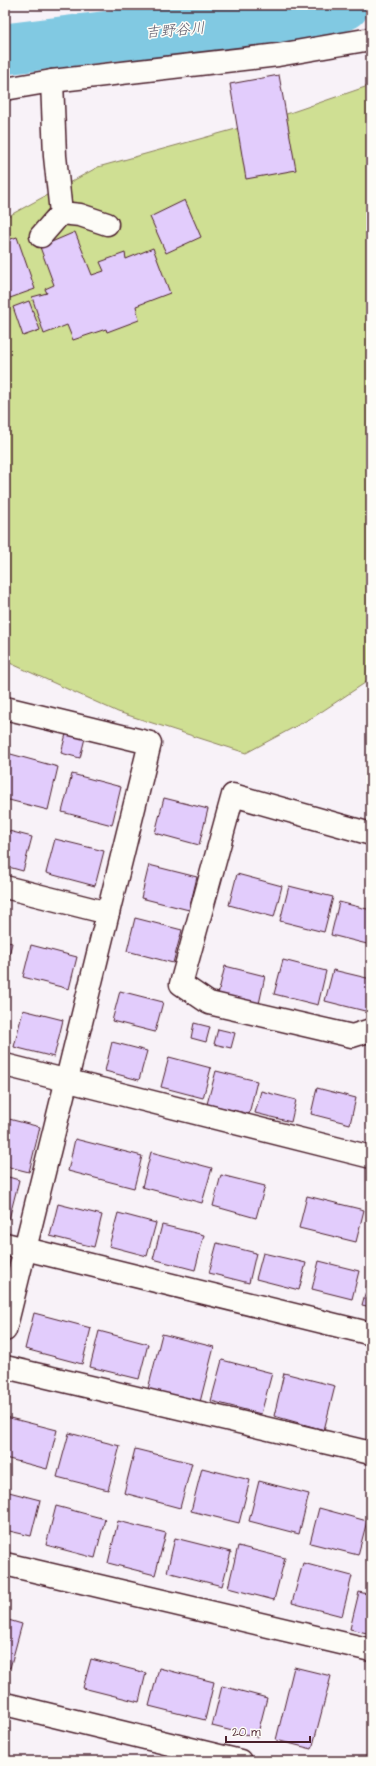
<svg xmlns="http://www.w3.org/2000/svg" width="376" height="1766" font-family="'Architects Daughter','Klee One',sans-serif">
  <rect width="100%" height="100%" fill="#f8f2f8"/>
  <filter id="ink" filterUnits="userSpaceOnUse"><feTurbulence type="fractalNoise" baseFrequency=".025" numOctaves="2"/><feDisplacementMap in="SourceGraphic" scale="8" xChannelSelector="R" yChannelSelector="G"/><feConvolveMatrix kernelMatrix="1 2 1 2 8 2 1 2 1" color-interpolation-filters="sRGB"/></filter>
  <g filter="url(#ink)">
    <path fill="#cfdf93" stroke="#8c7f5f" d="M 371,85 L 371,679 L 315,716 L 246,753 L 118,712 L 12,664 L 5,662 L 5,218 L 98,167 L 272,119 Z"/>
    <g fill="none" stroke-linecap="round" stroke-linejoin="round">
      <path stroke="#81c9e2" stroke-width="51" d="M 5,49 L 118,35 L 302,19 L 344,5"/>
    </g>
    <g fill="#e2ccfc" stroke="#4a1f2b">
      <path d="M 279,75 L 296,170 L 246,179 L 230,84 Z"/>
      <path d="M 185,200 L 201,237 L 166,253 L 150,217 Z"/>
      <path d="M 75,232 L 92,275 L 104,271 L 100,262 L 125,253 L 126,259 L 153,248 L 170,293 L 136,306 L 139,320 L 107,332 L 106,329 L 73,340 L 67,325 L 44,334 L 32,297 L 47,293 L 45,289 L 54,285 L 40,247 Z"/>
      <path d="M 17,237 L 35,289 L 10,298 L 5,283 L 5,241 Z"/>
      <path d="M 29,301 L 40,330 L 23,336 L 13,307 Z"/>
      <path d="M 66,734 L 85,738 L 80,758 L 61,753 Z"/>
      <path d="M 7,753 L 58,767 L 48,810 L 5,799 L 5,760 Z"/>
      <path d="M 72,774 L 121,787 L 112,825 L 62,812 Z"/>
      <path d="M 164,798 L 208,809 L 199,845 L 155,833 Z"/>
      <path d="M 5,830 L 32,837 L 23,871 L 5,866 Z"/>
      <path d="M 55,839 L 104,851 L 95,886 L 46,873 Z"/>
      <path d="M 149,865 L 197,877 L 189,910 L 141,898 Z"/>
      <path d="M 237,874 L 282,886 L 274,917 L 229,905 Z"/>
      <path d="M 289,886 L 333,897 L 324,932 L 280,921 Z"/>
      <path d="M 339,902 L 371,910 L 371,945 L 331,935 Z"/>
      <path d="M 135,918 L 182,930 L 173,963 L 127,951 Z"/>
      <path d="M 5,941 L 12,943 L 5,971 Z"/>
      <path d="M 31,945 L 77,957 L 69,989 L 23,977 Z"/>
      <path d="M 283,960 L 326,971 L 318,1005 L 274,994 Z"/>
      <path d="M 225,966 L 265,976 L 259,1004 L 218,994 Z"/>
      <path d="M 333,970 L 371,979 L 371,1002 L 369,1012 L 325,1001 Z"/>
      <path d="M 120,991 L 163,1002 L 155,1032 L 112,1021 Z"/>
      <path d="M 23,1010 L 63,1020 L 54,1057 L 14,1047 Z"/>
      <path d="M 194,1023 L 210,1027 L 206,1042 L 191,1038 Z"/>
      <path d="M 218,1029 L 235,1033 L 231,1048 L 214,1044 Z"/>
      <path d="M 112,1042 L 147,1051 L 139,1080 L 105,1071 Z"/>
      <path d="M 169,1057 L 211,1068 L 203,1098 L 161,1087 Z"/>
      <path d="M 216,1071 L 257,1081 L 249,1114 L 207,1104 Z"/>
      <path d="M 317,1088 L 356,1098 L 350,1124 L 311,1114 Z"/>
      <path d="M 261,1091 L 296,1100 L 291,1122 L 255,1113 Z"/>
      <path d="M 5,1118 L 40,1127 L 29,1172 L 5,1166 Z"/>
      <path d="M 75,1139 L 142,1156 L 134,1188 L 68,1171 Z"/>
      <path d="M 151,1152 L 212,1168 L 202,1203 L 142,1187 Z"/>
      <path d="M 221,1175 L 265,1186 L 256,1218 L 213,1206 Z"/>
      <path d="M 5,1176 L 19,1180 L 9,1219 L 5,1217 Z"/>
      <path d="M 307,1196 L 364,1210 L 356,1242 L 299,1228 Z"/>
      <path d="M 58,1204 L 102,1215 L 94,1247 L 50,1236 Z"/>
      <path d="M 118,1213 L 156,1223 L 147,1256 L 109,1246 Z"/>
      <path d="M 162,1225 L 204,1235 L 195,1270 L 153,1259 Z"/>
      <path d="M 217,1243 L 256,1253 L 249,1283 L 209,1273 Z"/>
      <path d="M 263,1253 L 306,1263 L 299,1290 L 256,1279 Z"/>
      <path d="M 319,1261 L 359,1271 L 352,1299 L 312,1289 Z"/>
      <path d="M 370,1275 L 371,1275 L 371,1307 L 362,1305 Z"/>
      <path d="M 34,1313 L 91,1328 L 82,1364 L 25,1349 Z"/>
      <path d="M 99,1331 L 148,1344 L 139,1379 L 90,1367 Z"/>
      <path d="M 162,1334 L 214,1347 L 200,1402 L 148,1389 Z"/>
      <path d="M 222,1360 L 272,1373 L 261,1414 L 211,1401 Z"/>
      <path d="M 284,1373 L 335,1386 L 324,1430 L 274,1416 Z"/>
      <path d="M 6,1417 L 57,1430 L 47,1469 L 5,1458 Z"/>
      <path d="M 69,1433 L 120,1446 L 108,1490 L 57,1477 Z"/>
      <path d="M 135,1449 L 192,1463 L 180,1508 L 124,1493 Z"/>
      <path d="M 202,1468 L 250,1480 L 239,1523 L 191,1511 Z"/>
      <path d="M 259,1481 L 309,1494 L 299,1534 L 249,1521 Z"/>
      <path d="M 5,1491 L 40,1500 L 31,1536 L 5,1530 Z"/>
      <path d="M 56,1506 L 105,1519 L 95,1558 L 46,1545 Z"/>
      <path d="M 319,1508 L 367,1521 L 358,1555 L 310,1543 Z"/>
      <path d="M 118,1521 L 166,1533 L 155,1575 L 108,1563 Z"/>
      <path d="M 175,1538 L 231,1552 L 222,1586 L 167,1572 Z"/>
      <path d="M 238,1546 L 285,1558 L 274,1600 L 228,1588 Z"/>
      <path d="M 303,1563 L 352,1576 L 342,1616 L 292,1603 Z"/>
      <path d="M 359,1592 L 371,1595 L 371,1634 L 350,1629 Z"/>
      <path d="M 5,1619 L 22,1624 L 10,1668 L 5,1667 Z"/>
      <path d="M 91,1659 L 146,1673 L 139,1702 L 83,1688 Z"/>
      <path d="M 294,1667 L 331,1676 L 312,1749 L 276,1740 Z"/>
      <path d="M 159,1668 L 214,1682 L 205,1720 L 149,1706 Z"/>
      <path d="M 222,1686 L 267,1698 L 257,1737 L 212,1726 Z"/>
    </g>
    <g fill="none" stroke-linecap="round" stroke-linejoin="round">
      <g stroke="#4a1f2b" stroke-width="25">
        <g id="minor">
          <path d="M 5,89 L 52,81 L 278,55 L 371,39"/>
          <path d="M 61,213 L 80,215 L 107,224"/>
          <path d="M 41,236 L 61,213 L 55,156 L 52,81"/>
          <path d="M 5,708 L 150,743 L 5,1330"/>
          <path d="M 371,834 L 233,795 L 181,984 L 209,1003 L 352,1036 L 371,1030"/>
          <path d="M 5,887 L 108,913"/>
          <path d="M 5,1065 L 371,1157"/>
          <path d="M 5,1244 L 368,1333 L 371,1332"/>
          <path d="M 5,1367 L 371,1453"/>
          <path d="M 5,1564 L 371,1650"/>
          <path d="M 5,1704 L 240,1761"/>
        </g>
      </g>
      <use href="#minor" stroke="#fdfcf7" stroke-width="22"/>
    </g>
  </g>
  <g text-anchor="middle" stroke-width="3" stroke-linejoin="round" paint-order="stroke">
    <g font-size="15" font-style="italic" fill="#5d5a6b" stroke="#fdfcf7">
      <text transform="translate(175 30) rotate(-5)" y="5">吉野谷川</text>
    </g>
  </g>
  <rect width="376" height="1766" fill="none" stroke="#fdfcf7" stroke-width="20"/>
  <rect x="10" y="10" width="356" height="1746" fill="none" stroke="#4a1f2b" stroke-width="1.5" filter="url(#ink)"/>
  <path d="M226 1736v6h84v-6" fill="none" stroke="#4a1f2b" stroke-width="2"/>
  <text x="232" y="1736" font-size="12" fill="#4a1f2b" stroke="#fdfcf7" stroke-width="3" paint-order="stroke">20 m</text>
</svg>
